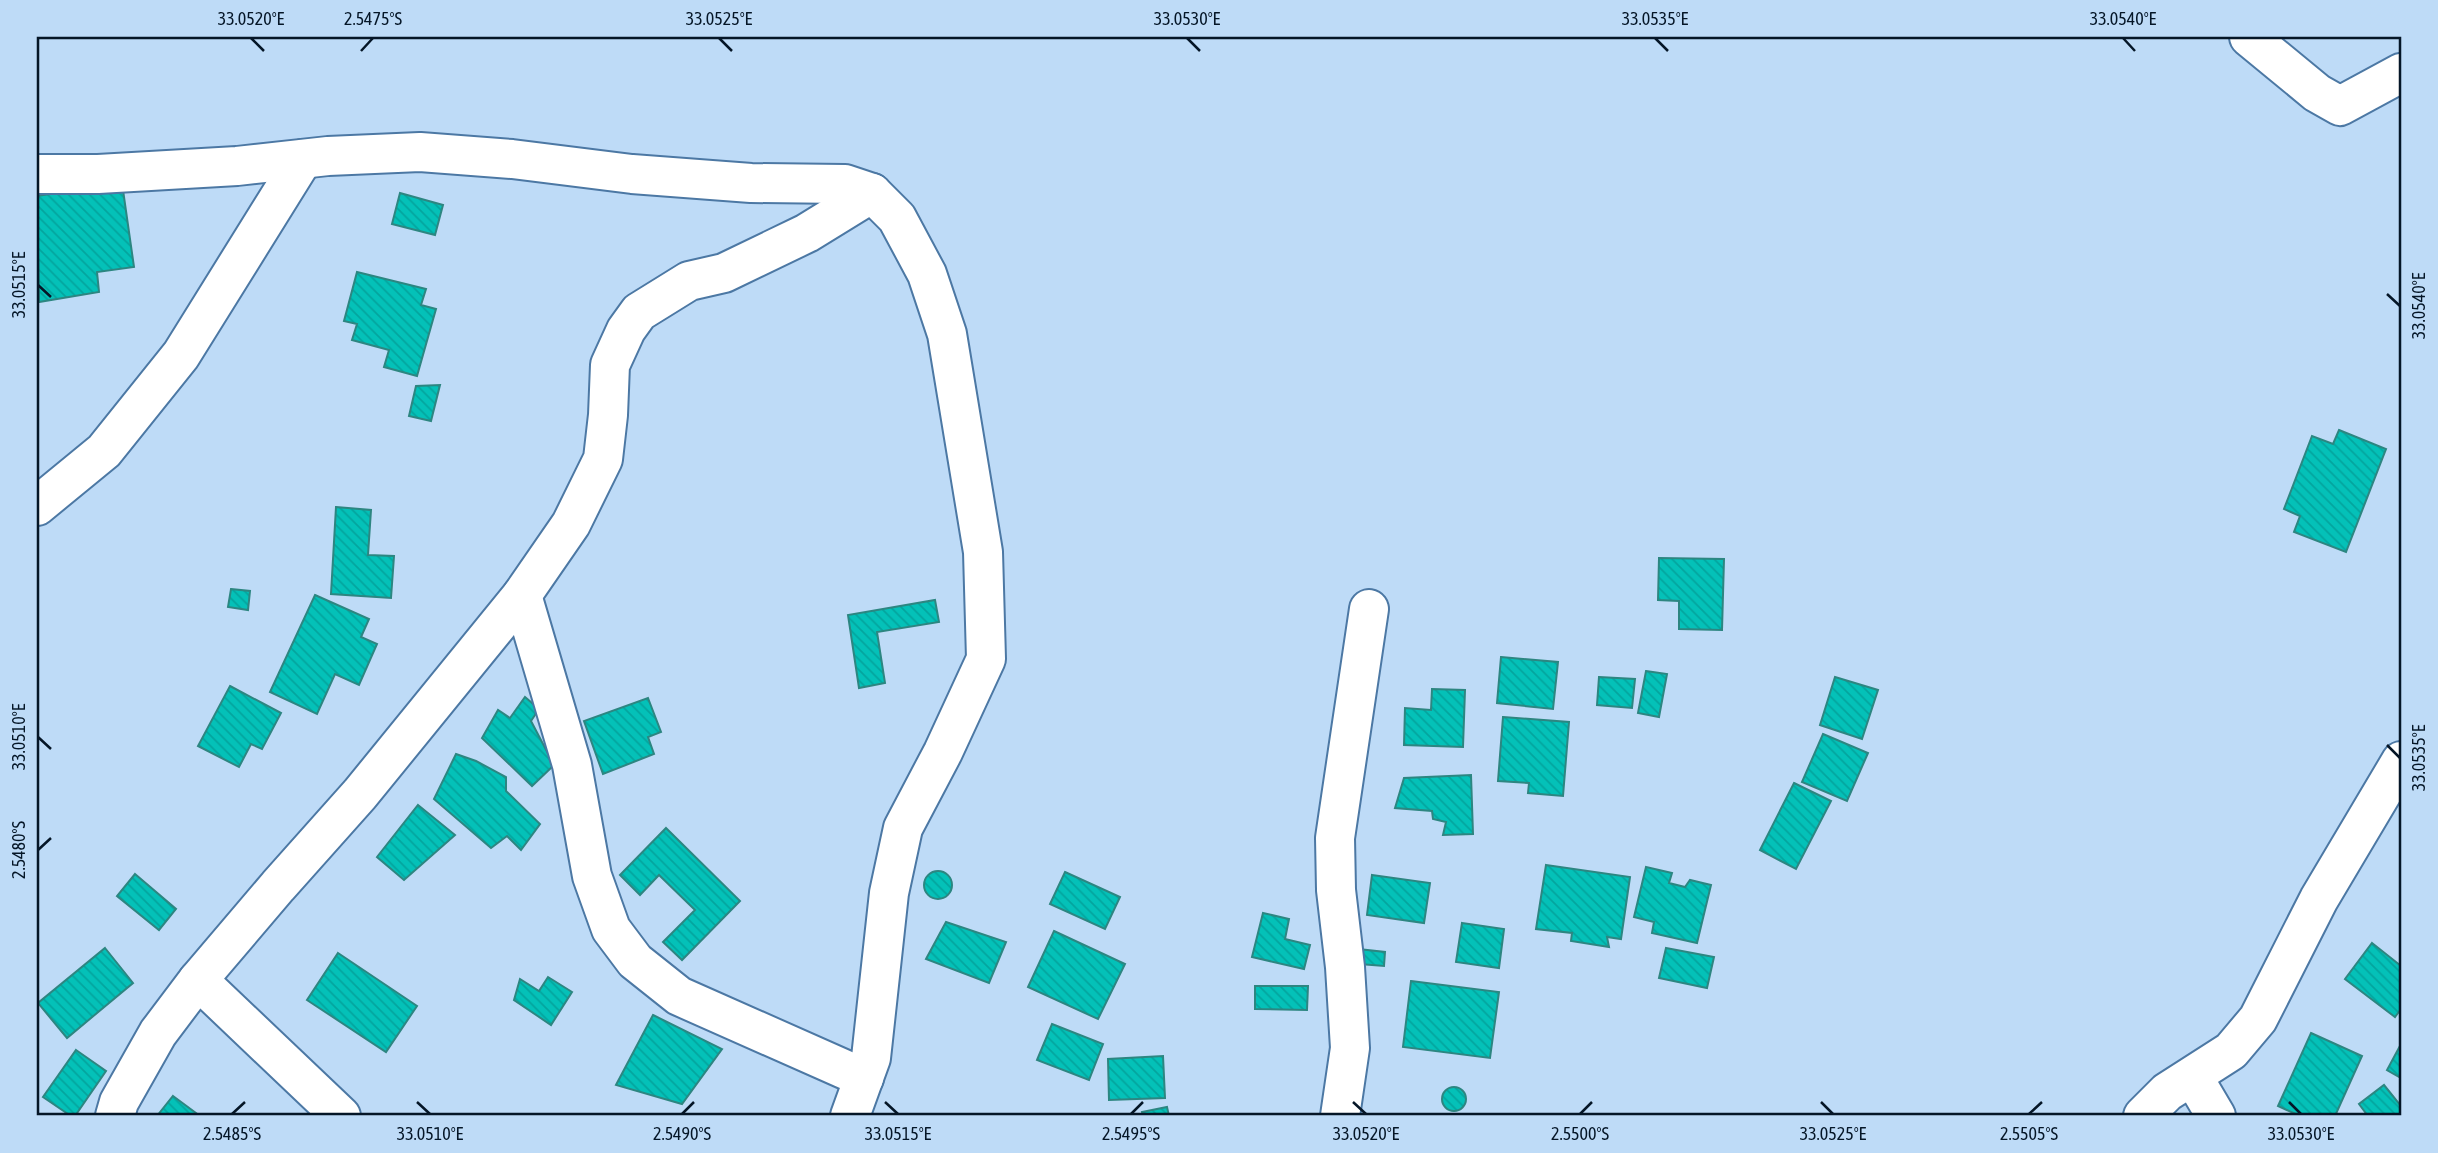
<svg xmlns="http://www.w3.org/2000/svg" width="2438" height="1153" font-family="'Asap Condensed',sans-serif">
  <defs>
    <pattern id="building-back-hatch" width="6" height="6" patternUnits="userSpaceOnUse" patternTransform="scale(1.75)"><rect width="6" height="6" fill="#04c1b8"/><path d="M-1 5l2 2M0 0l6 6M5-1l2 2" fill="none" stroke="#04a59e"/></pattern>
  </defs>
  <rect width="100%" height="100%" fill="#bedbf7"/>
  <g fill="url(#building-back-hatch)" stroke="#2d8681" stroke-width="2">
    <path d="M 122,183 L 134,267 L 97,272 L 99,292 L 39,302 L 37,196 Z"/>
    <path d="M 400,193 L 443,205 L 435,235 L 392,224 Z"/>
    <path d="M 357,272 L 426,289 L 421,305 L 436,309 L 417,376 L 384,367 L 389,350 L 352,340 L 357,324 L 344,321 Z"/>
    <path d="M 440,385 L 431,421 L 409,416 L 416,386 Z"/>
    <path d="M 2339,430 L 2386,449 L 2346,552 L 2294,532 L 2300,516 L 2284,509 L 2312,436 L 2333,444 Z"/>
    <path d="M 336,507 L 371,510 L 368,555 L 394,556 L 391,598 L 331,594 Z"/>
    <path d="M 1659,558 L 1724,559 L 1722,630 L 1679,629 L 1679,601 L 1658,600 Z"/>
    <path d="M 231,589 L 250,591 L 248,610 L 228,607 Z"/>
    <path d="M 315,595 L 369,619 L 361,637 L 377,644 L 359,685 L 335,674 L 317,714 L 270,692 Z"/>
    <path d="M 935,600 L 939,622 L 877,632 L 885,683 L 859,688 L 848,615 Z"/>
    <path d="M 1501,657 L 1558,662 L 1553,709 L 1497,703 Z"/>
    <path d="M 1646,671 L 1667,674 L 1659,717 L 1638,713 Z"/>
    <path d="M 1599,677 L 1635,679 L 1632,708 L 1597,705 Z"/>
    <path d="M 1835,677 L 1878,690 L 1862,739 L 1820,725 Z"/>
    <path d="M 230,686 L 281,713 L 262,749 L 251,744 L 239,767 L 198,746 Z"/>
    <path d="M 1432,689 L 1465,690 L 1463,747 L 1404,745 L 1405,708 L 1431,710 Z"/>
    <path d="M 525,697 L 539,709 L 531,721 L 554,765 L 532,786 L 482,738 L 498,710 L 510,718 Z"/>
    <path d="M 648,698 L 661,732 L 648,737 L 654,754 L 603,774 L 584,721 Z"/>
    <path d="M 1503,717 L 1569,722 L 1563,796 L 1528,793 L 1529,783 L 1498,781 Z"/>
    <path d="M 1823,734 L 1868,753 L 1847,801 L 1802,782 Z"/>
    <path d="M 456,754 L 476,761 L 506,777 L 506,791 L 540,824 L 521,850 L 507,836 L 491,848 L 434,799 Z"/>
    <path d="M 1471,775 L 1473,834 L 1443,835 L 1446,822 L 1433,819 L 1432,811 L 1395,808 L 1404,778 Z"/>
    <path d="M 1794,783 L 1831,801 L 1796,869 L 1760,850 Z"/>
    <path d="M 418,805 L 455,835 L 404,880 L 377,857 Z"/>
    <path d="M 666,828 L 740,901 L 682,960 L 663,942 L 695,910 L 659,875 L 640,895 L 620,875 Z"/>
    <path d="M 1546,865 L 1630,877 L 1621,939 L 1607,937 L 1609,947 L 1571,941 L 1572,933 L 1536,929 Z"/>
    <path d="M 1646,867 L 1672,873 L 1669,883 L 1685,887 L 1690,880 L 1711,885 L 1697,943 L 1652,933 L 1654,922 L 1634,917 Z"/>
    <circle cx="938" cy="885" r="14"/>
    <path d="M 1065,872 L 1120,897 L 1105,929 L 1050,904 Z"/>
    <path d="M 135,874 L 176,909 L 159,930 L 117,896 Z"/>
    <path d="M 1372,875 L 1430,883 L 1424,923 L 1367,915 Z"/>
    <path d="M 1263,913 L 1289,919 L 1285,939 L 1310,945 L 1304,969 L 1252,957 Z"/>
    <path d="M 946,922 L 1006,942 L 989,983 L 926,959 Z"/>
    <path d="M 1462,923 L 1504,929 L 1499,968 L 1456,962 Z"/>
    <path d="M 1054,931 L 1125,964 L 1098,1019 L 1028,987 Z"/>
    <path d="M 2372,943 L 2401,966 L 2401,1009 L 2395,1017 L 2345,979 Z"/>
    <path d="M 105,948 L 133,983 L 67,1038 L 38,1003 Z"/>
    <path d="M 1349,948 L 1385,952 L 1384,966 L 1347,963 Z"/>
    <path d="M 1666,948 L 1714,957 L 1707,988 L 1659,978 Z"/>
    <path d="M 338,953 L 417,1006 L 386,1052 L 307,1000 Z"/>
    <path d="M 548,977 L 572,992 L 551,1025 L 514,1000 L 520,979 L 539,991 Z"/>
    <path d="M 1411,981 L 1499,992 L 1490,1058 L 1403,1047 Z"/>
    <path d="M 1255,986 L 1308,986 L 1307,1010 L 1255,1009 Z"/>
    <path d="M 653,1015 L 722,1049 L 682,1104 L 616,1085 Z"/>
    <path d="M 1052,1024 L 1103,1044 L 1089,1080 L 1037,1060 Z"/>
    <path d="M 2311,1033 L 2362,1056 L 2335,1116 L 2300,1116 L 2278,1106 Z"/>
    <path d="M 2401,1044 L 2401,1078 L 2387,1070 Z"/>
    <path d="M 76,1050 L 106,1071 L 75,1116 L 71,1116 L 43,1097 Z"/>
    <path d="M 1163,1056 L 1165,1098 L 1109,1100 L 1108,1059 Z"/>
    <path d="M 2384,1085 L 2401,1106 L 2401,1116 L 2368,1116 L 2359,1104 Z"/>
    <circle cx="1454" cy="1099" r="12"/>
    <path d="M 173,1096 L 200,1116 L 157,1116 Z"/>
    <path d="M 1167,1107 L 1169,1116 L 1143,1116 L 1142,1112 Z"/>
  </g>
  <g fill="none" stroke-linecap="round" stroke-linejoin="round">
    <g stroke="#4c78a4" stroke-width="42">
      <g id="street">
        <path d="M 2249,37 L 2317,93 L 2340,106 L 2401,73"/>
        <path d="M 37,174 L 98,174 L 237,166 L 328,156 L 420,152 L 512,159 L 632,174 L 751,183 L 845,184 L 872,193 L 897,218 L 927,274 L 947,334 L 983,552 L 986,659 L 943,752 L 903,828 L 889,893 L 871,1058 L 850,1116"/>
        <path d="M 37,506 L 104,451 L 181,355 L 303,159"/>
        <path d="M 522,595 L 572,765 L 592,876 L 611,929 L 635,961 L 679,996 L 864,1078"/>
        <path d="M 198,980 L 341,1116"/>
        <path d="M 2193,1077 L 2216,1116"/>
        <path d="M 115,1116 L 119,1102 L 158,1033 L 198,980 L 278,886 L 360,794 L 522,595 L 571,524 L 603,459 L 608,415 L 610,365 L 626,330 L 639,312 L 689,281 L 724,273 L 807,233 L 872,193"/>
        <path d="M 1340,1116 L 1350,1048 L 1345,967 L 1336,890 L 1335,838 L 1369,609"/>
        <path d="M 2143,1116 L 2167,1092 L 2231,1051 L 2258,1019 L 2319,899 L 2401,761"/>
      </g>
    </g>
    <use href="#street" stroke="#fff" stroke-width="38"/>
  </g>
  <path fill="none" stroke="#051627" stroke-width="2.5" d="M 251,38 L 264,51M 719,38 L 732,51M 1187,38 L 1200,51M 1655,38 L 1668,51M 2123,38 L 2135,51M 361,51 L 373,38M 38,285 L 51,297M 2387,294 L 2400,306M 38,737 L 51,749M 2387,745 L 2400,758M 38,850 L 51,838M 417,1102 L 430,1114M 885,1102 L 898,1114M 1353,1102 L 1366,1114M 1821,1102 L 1833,1114M 2289,1102 L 2301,1114M 232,1114 L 245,1102M 682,1114 L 694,1102M 1131,1114 L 1143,1102M 1580,1114 L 1592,1102M 2029,1114 L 2042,1102"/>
  <rect width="2438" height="1153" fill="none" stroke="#bedbf7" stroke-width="77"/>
  <rect x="38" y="38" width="2362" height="1076" fill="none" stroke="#051627" stroke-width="2.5"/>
  <g font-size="18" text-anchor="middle" fill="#051627">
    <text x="251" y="25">33.0520°E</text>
    <text x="373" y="25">2.5475°S</text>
    <text x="719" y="25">33.0525°E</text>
    <text x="1187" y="25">33.0530°E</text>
    <text x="1655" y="25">33.0535°E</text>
    <text x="2123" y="25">33.0540°E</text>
    <text transform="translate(19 285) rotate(-90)" y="6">33.0515°E</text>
    <text transform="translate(2419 306) rotate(-90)" y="6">33.0540°E</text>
    <text transform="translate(19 737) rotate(-90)" y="6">33.0510°E</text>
    <text transform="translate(2419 758) rotate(-90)" y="6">33.0535°E</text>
    <text transform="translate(19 850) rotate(-90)" y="6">2.5480°S</text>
    <text x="232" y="1140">2.5485°S</text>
    <text x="430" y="1140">33.0510°E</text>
    <text x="682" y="1140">2.5490°S</text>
    <text x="898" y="1140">33.0515°E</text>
    <text x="1131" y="1140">2.5495°S</text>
    <text x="1366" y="1140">33.0520°E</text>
    <text x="1580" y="1140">2.5500°S</text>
    <text x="1833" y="1140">33.0525°E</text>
    <text x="2029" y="1140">2.5505°S</text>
    <text x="2301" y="1140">33.0530°E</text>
  </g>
</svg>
